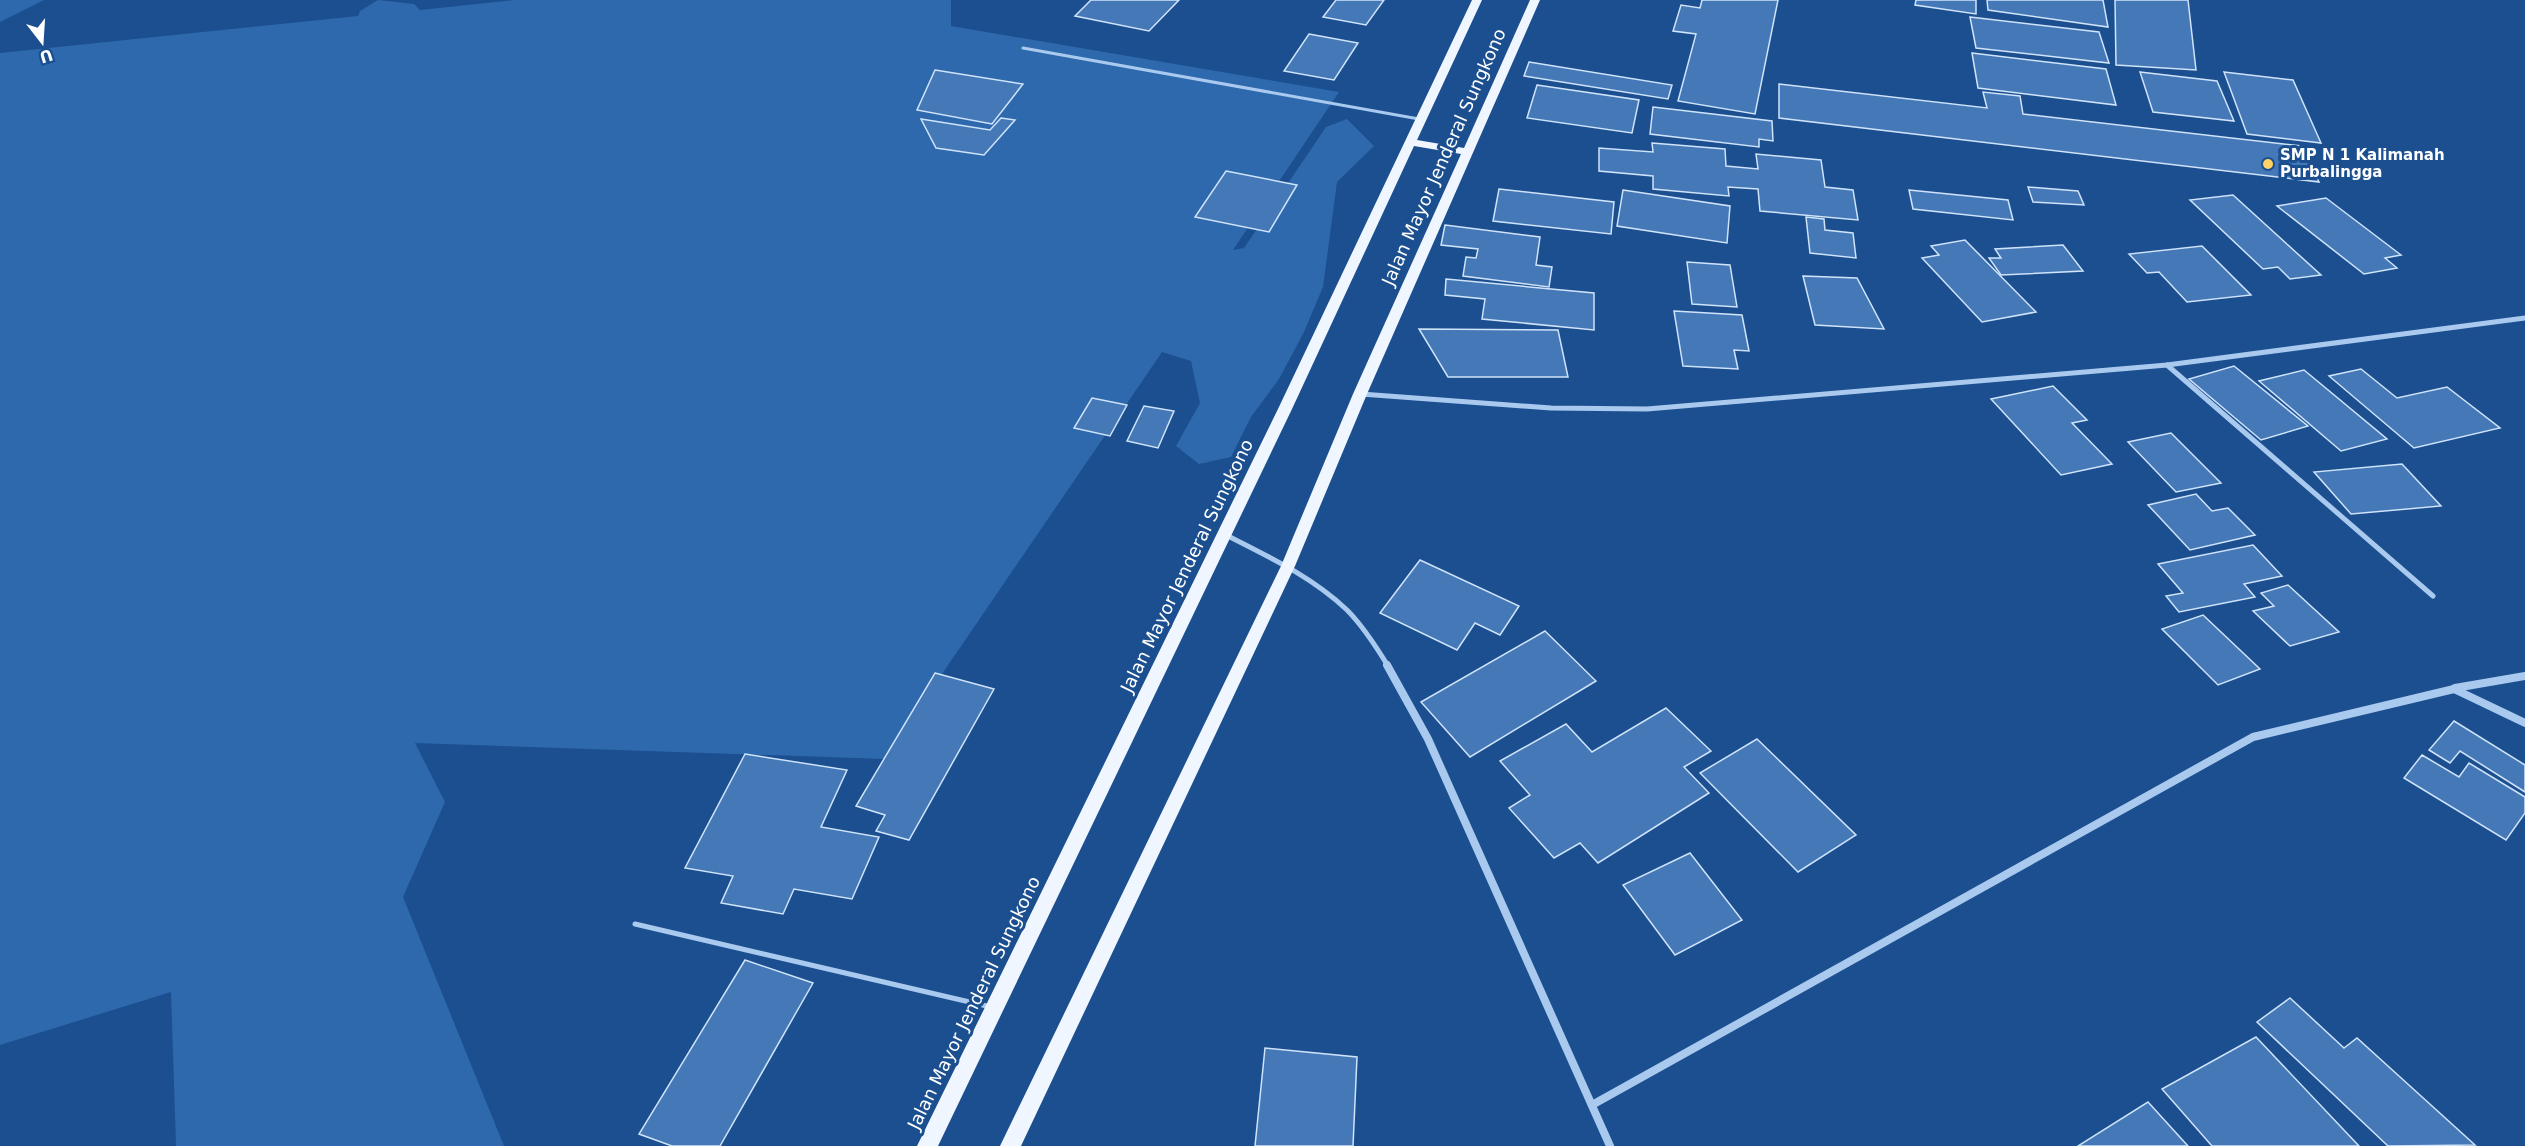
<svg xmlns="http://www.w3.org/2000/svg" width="2525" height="1146" font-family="'DejaVu Sans',sans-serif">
  <rect width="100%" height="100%" fill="#1b4f8f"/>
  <g fill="#2e69ad">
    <path d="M 0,0 L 44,0 L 0,22 Z"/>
    <path d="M 378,0 L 414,4 L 420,10 L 514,0 L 951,0 L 951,26 L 1339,92 L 1233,250 L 1244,248 L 1326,127 L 1347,119 L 1374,146 L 1337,182 L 1323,287 L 1304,332 L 1279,379 L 1251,417 L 1231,457 L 1199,464 L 1176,446 L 1200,403 L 1191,361 L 1162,352 L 884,759 L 415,743 L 445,802 L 403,897 L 504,1146 L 176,1146 L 171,992 L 0,1045 L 0,53 L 358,16 L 360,11 Z"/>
  </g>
  <g fill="#4478b7" stroke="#cfe3fa" stroke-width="1.5">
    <path d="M 1091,0 L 1179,0 L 1149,31 L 1075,16 Z"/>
    <path d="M 1336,0 L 1384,0 L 1366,25 L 1323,17 Z"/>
    <path d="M 1702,0 L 1778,0 L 1755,114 L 1678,101 L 1696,34 L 1673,31 L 1681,5 L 1700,8 Z"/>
    <path d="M 1916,0 L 1976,0 L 1976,14 L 1915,5 Z"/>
    <path d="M 1987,0 L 2103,0 L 2108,27 L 1988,10 Z"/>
    <path d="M 2115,0 L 2188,0 L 2196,70 L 2116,65 Z"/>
    <path d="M 1970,17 L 2099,32 L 2109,63 L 1976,48 Z"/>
    <path d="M 1309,34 L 1358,43 L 1334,80 L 1284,71 Z"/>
    <path d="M 1972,53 L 2106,69 L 2116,105 L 1978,88 Z"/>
    <path d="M 1529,62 L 1672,85 L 1668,99 L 1524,76 Z"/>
    <path d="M 935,70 L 1023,84 L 992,124 L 917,110 Z"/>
    <path d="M 2140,72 L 2217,81 L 2234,121 L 2153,112 Z"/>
    <path d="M 2224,72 L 2293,80 L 2321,143 L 2247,134 Z"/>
    <path d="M 1779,84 L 1987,108 L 1983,92 L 2020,96 L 2023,114 L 2302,146 L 2319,182 L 1779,118 Z"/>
    <path d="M 1537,85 L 1639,100 L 1632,133 L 1527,118 Z"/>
    <path d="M 1653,107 L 1772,121 L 1773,141 L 1759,139 L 1759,147 L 1650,134 Z"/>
    <path d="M 1001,118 L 1015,120 L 984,155 L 936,148 L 921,119 L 990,130 Z"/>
    <path d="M 1652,143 L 1725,149 L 1726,166 L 1758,169 L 1756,154 L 1821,160 L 1825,187 L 1853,190 L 1858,220 L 1760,211 L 1758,189 L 1728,187 L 1729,196 L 1653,189 L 1653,176 L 1599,171 L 1599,148 L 1653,152 Z"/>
    <path d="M 1226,171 L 1297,185 L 1269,232 L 1195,217 Z"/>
    <path d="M 2028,187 L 2078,191 L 2084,205 L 2033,202 Z"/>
    <path d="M 1499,189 L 1614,202 L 1611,234 L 1493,221 Z"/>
    <path d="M 1623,190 L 1730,206 L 1727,243 L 1617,226 Z"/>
    <path d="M 1909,190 L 2008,200 L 2013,220 L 1913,209 Z"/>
    <path d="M 2233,195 L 2321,275 L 2290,279 L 2278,267 L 2263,269 L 2190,200 Z"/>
    <path d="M 2326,198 L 2401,255 L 2385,258 L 2397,268 L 2364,274 L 2277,206 Z"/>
    <path d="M 1806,217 L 1824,219 L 1825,230 L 1853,233 L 1856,258 L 1810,253 Z"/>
    <path d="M 1445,225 L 1540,237 L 1536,265 L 1552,267 L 1549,287 L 1463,276 L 1466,257 L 1476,258 L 1478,249 L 1441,245 Z"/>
    <path d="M 1965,240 L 2036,312 L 1982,322 L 1922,258 L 1939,255 L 1931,246 Z"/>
    <path d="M 2063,245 L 2083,271 L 2001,275 L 1989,258 L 2001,258 L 1995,249 Z"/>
    <path d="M 2202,246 L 2251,295 L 2187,302 L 2159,272 L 2147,273 L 2129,254 Z"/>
    <path d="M 1687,262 L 1730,265 L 1737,307 L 1692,304 Z"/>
    <path d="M 1803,276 L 1857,278 L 1884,329 L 1815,325 Z"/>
    <path d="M 1446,279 L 1594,293 L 1594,330 L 1482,319 L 1485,299 L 1445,295 Z"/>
    <path d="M 1674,311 L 1742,315 L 1749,351 L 1734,350 L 1738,369 L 1683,366 Z"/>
    <path d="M 1419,329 L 1558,330 L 1568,377 L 1448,377 Z"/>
    <path d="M 2234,366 L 2308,426 L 2261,440 L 2189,379 Z"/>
    <path d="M 2361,369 L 2397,398 L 2447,387 L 2500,428 L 2414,448 L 2329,376 Z"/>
    <path d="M 2304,370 L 2387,439 L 2341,451 L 2259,381 Z"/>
    <path d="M 2053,386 L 2087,420 L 2072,423 L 2112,464 L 2061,475 L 1991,399 Z"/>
    <path d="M 1092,398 L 1127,405 L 1110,436 L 1074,428 Z"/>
    <path d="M 1144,406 L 1174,411 L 1158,448 L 1127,441 Z"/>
    <path d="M 2171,433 L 2221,483 L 2176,492 L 2128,442 Z"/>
    <path d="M 2402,464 L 2441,506 L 2351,514 L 2314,472 Z"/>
    <path d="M 2196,494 L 2212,511 L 2228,508 L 2255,535 L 2190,550 L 2148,505 Z"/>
    <path d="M 2253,545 L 2282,576 L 2244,584 L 2255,597 L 2179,612 L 2166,596 L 2183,593 L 2158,564 Z"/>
    <path d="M 1420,560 L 1519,606 L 1500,635 L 1475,623 L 1457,650 L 1380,613 Z"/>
    <path d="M 2288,585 L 2339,632 L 2290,646 L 2253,611 L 2274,606 L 2261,593 Z"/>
    <path d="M 2203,615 L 2260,669 L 2218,685 L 2162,629 Z"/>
    <path d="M 1545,631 L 1596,681 L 1470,757 L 1421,702 Z"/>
    <path d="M 935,673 L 994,689 L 909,840 L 876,831 L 885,815 L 856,806 Z"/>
    <path d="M 1666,708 L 1711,751 L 1684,767 L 1709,793 L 1598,863 L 1580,843 L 1554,858 L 1509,808 L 1530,795 L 1500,761 L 1566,724 L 1592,752 Z"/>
    <path d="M 2454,721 L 2525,765 L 2525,792 L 2460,751 L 2450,763 L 2429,750 Z"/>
    <path d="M 1757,739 L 1856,835 L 1798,872 L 1700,773 Z"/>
    <path d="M 745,754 L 847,770 L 821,827 L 879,837 L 852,899 L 794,889 L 783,914 L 721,903 L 733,876 L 685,868 Z"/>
    <path d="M 2422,755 L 2459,777 L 2469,763 L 2525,797 L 2525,813 L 2506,840 L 2404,778 Z"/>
    <path d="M 1690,853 L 1742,920 L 1675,955 L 1623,885 Z"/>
    <path d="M 745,960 L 813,983 L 720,1146 L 672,1146 L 639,1134 Z"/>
    <path d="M 2290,998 L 2344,1048 L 2357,1038 L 2475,1145 L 2388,1146 L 2257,1022 Z"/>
    <path d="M 2256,1037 L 2359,1146 L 2212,1146 L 2162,1089 Z"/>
    <path d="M 1265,1048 L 1357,1057 L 1353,1146 L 1255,1146 Z"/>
    <path d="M 2148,1102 L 2188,1146 L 2078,1146 Z"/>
  </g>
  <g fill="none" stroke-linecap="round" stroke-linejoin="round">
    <path stroke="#a9c9ee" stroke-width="3" d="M 1023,48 L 1419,119"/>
    <path stroke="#a9c9ee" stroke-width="5" d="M 635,924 L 991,1007"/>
    <g stroke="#a9c9ee" stroke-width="5">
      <path d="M 2167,365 L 2433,596"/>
      <path d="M 1361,394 L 1551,408 L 1647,409 L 2167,365 L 2525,318"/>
      <path d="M 1224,534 C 1267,556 1311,576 1347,610 C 1362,625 1377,648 1388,666"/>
    </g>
    <g stroke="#a9c9ee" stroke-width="8">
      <path d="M 1387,665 L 1428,739 L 1610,1146"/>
      <path d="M 2455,688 L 2525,676"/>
      <path d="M 1592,1105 L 2253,737 L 2454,689 L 2525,723"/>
    </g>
    <path fill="#f0f6ff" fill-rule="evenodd" d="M 1472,0 L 1482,0 L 1417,140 L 1464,148 L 1530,0 L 1540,0 L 1367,394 L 1295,566 L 1021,1146 L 1000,1146 L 1281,566 L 1353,394 L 1461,154 L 1414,146 L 1292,409 L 938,1146 L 917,1146 L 1278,409 Z"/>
  </g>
  <circle fill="#ffd166" stroke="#1b4f8f" stroke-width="2" cx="2268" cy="164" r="6"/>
  <g text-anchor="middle" stroke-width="6" stroke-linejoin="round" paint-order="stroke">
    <g font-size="15" font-weight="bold" fill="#fff" stroke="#1b4f8f" text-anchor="start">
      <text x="2280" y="160">SMP N 1 Kalimanah<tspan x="2280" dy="17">Purbalingga</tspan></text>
    </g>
    <g font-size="18" fill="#fff" stroke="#1b4f8f">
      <text transform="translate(1444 157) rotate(-66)" y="6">Jalan Mayor Jenderal Sungkono</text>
      <text transform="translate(1187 566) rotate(-64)" y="6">Jalan Mayor Jenderal Sungkono</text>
      <text transform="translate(974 1003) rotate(-64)" y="6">Jalan Mayor Jenderal Sungkono</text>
    </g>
  </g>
  <g transform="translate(42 42) rotate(163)" stroke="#1b4f8f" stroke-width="4.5" paint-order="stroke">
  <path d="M0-4.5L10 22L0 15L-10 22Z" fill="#ffffff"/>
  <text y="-9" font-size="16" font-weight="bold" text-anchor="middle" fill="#ffffff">U</text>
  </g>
</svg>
